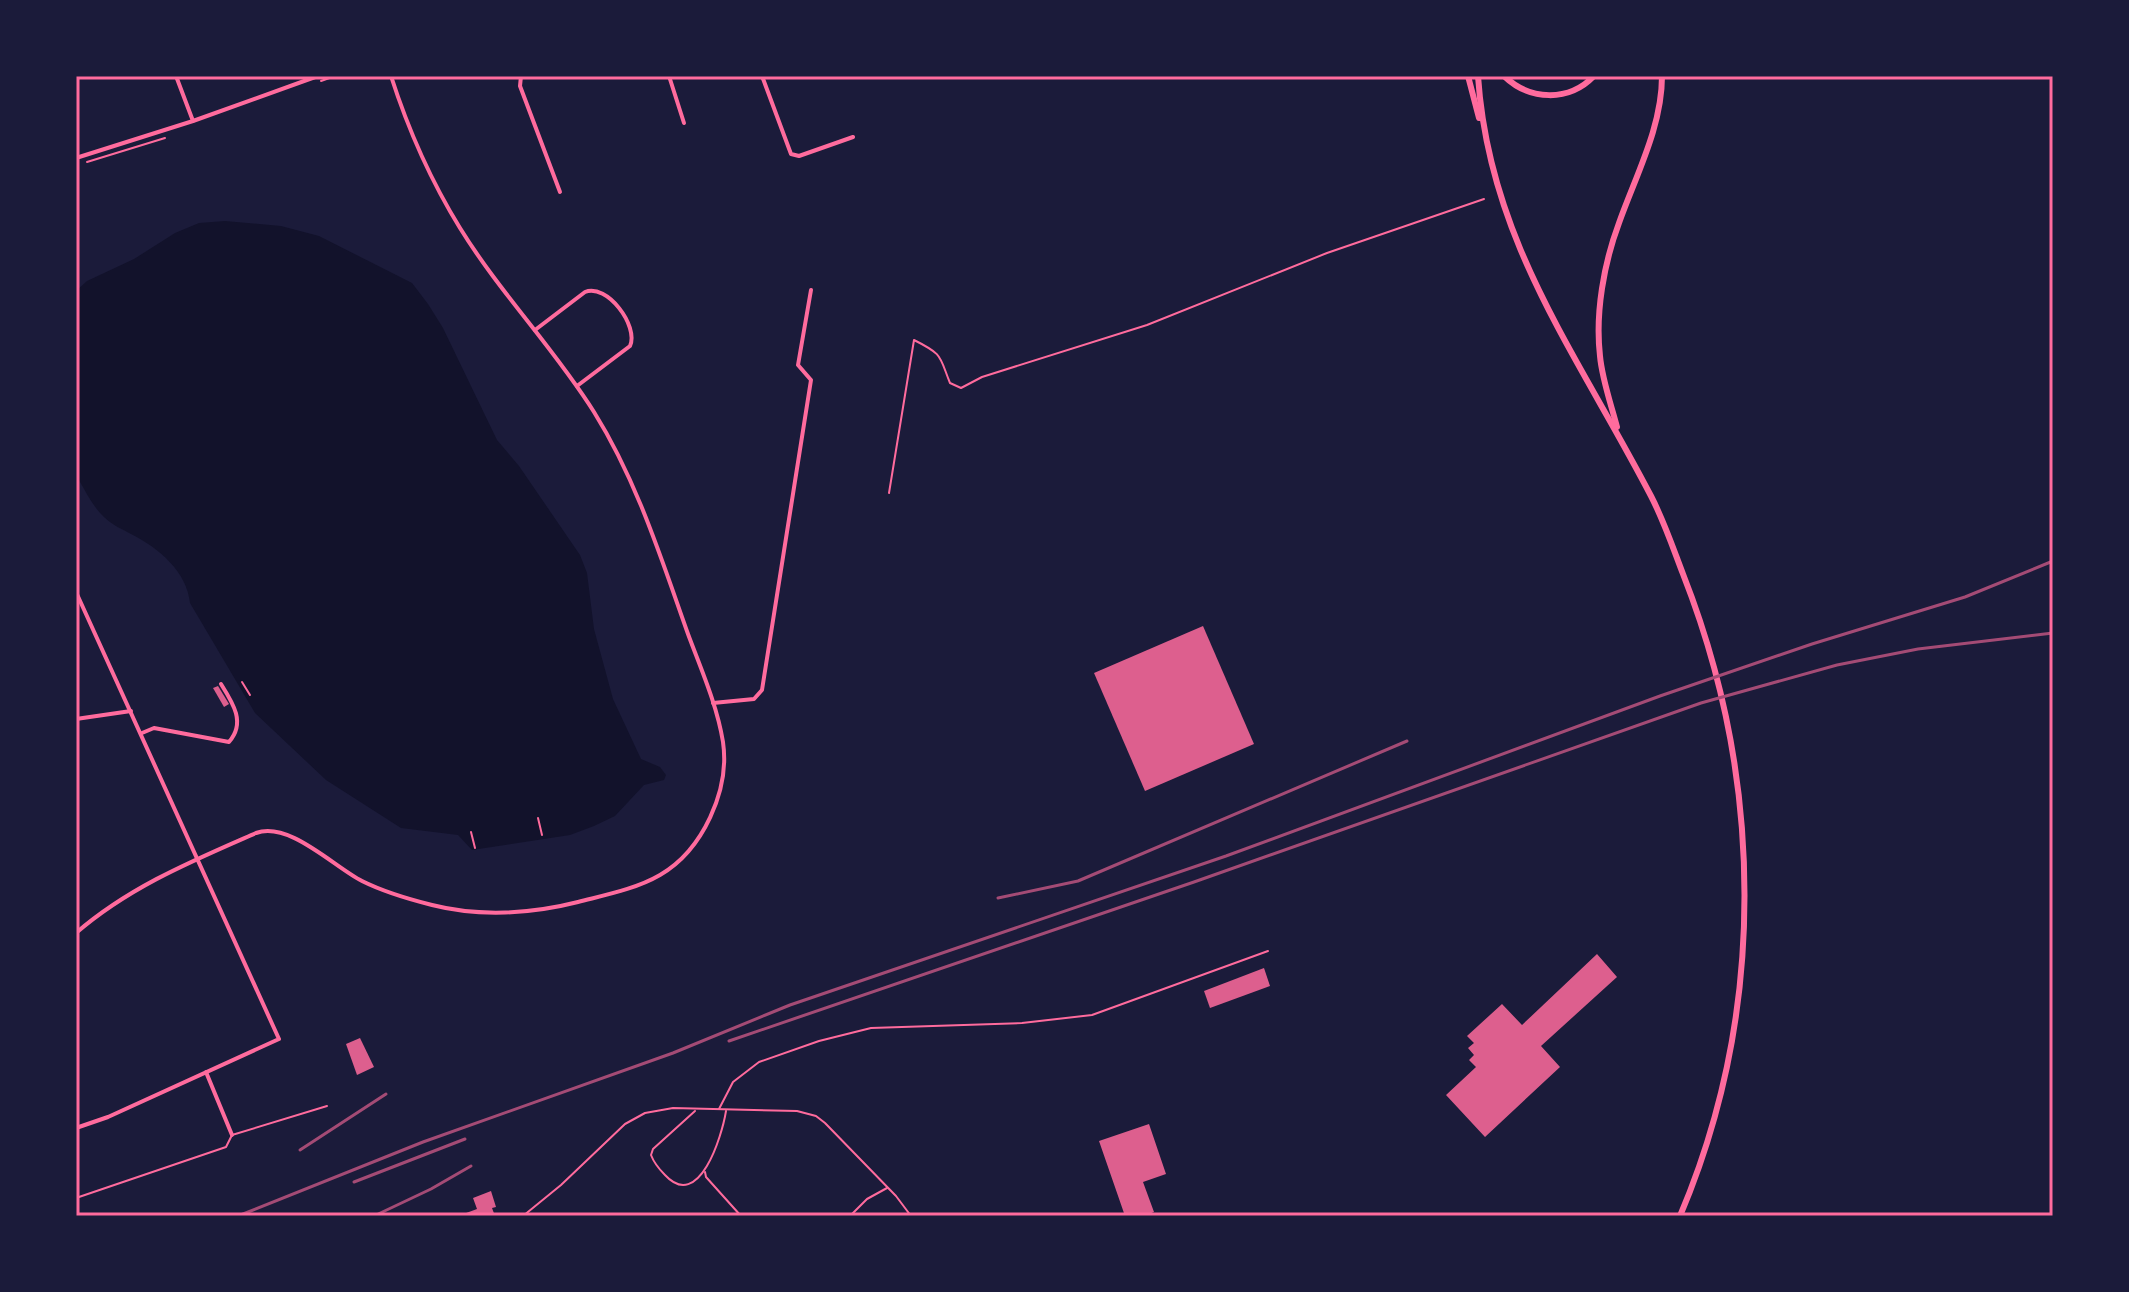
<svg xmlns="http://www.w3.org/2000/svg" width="2129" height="1292" font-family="Jost,sans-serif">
  <rect width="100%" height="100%" fill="#1b1b3a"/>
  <path fill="#12122b" d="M 225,221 L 281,226 L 319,236 L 412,283 L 428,304 L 443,328 L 497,440 L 519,466 L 580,555 L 587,573 L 594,629 L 613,699 L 641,759 L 660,767 L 666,775 L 664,780 L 644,785 L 615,816 L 594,826 L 570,835 L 472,850 L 458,835 L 401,828 L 326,780 L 255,713 L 190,603 C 187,572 159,548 131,534 C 122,529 112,525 104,517 C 92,506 84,488 76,475 L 76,291 L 87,281 L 134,259 L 175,233 L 199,223 Z"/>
  <g fill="#dd5f8e">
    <path d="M 1203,626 L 1254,744 L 1145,791 L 1094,673 Z"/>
    <path d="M 218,686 L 229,704 L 224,707 L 213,688 Z"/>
    <path d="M 1597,954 L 1617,977 L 1541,1046 L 1560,1067 L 1485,1137 L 1446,1095 L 1476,1067 L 1469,1060 L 1474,1055 L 1468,1048 L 1474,1043 L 1467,1036 L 1502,1004 L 1522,1025 Z"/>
    <path d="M 1264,968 L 1270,986 L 1210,1008 L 1204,991 Z"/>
    <path d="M 360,1038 L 374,1067 L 357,1075 L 346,1044 Z"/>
    <path d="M 1149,1124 L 1166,1174 L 1143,1182 L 1154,1212 L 1144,1216 L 1125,1216 L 1099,1141 Z"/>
    <path d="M 491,1191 L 496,1207 L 492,1208 L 495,1216 L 458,1216 L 477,1209 L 473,1198 Z"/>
  </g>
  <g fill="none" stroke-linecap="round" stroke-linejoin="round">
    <g stroke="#ff6b9d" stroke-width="2">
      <path d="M 321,81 L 335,76"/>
      <path d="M 87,162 L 165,138"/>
      <path d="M 889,493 L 914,340 C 944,355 939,356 950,383 L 961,388 L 982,377 L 1147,325 L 1327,253 L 1484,199"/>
      <path d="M 242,682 L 250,695"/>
      <path d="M 538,818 L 542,835"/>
      <path d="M 471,832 L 475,848"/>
    </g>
    <g stroke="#ff6b9d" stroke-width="2">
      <path d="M 719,1109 L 733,1082 L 759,1062 L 819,1041 L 871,1028 L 1022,1023 L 1092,1015 L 1268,951"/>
      <path d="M 695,1111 L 653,1149 L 651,1155 C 654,1163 659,1169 665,1175 C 699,1212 722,1136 726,1111"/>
      <path d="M 705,1172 L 706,1177 L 741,1216"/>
      <path d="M 76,1198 L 226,1147 L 232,1135 L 327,1106"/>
      <path d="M 523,1216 L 561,1185 L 625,1124 L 645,1113 L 673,1108 L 797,1111 L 816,1116 L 825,1123 L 896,1196 L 911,1216"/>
      <path d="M 850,1216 L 867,1199 L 887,1188"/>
    </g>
    <g stroke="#ff6b9d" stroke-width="4">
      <path d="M 176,76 L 193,121"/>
      <path d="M 521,76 L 520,86 L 560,192"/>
      <path d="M 669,76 L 684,123"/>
      <path d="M 762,76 L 791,154 L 799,156 L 853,137"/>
      <path d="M 76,158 L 193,121 L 318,76"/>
      <path d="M 535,330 L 585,292 C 607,283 639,326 630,346 L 577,386"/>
      <path d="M 76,592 L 279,1039 L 108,1117 L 76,1128"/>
      <path d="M 713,703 L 754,699 L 762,690 L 811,380 L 798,365 L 811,290"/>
      <path d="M 76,719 L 131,711"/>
      <path d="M 142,733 L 154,728 L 229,742 C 246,723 233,703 221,684"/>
      <path d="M 76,933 C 129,887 192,861 256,833 C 289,821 333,866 362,881 C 384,892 408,899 432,905 C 479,917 531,914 578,902 C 605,895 636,889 660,875 C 703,850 730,790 723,742 C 717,705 701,669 688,634 C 661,558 637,481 594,412 C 554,348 500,293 460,228 C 431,181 408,129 391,76"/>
      <path d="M 206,1072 L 232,1135"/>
    </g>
    <g stroke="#ff6b9d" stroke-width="6">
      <path d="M 1468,76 L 1479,118"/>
      <path d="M 1478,76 C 1489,241 1578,355 1651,496 C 1664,521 1673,548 1683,574 C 1764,780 1767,1011 1680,1216"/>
      <path d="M 1504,76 C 1530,101 1569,102 1594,76"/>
      <path d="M 1617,427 C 1611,404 1602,379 1600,356 C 1595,313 1604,263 1619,223 C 1636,175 1662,127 1662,76"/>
    </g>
    <g stroke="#a44b75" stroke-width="3">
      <path d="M 998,898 L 1078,881 L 1407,741"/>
      <path d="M 729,1041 L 1194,882 L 1701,703 L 1837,665 L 1918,649 L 2053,633"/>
      <path d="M 300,1150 L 386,1094"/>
      <path d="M 354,1182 L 465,1139"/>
      <path d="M 238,1216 L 423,1142 L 673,1053 L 790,1005 L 1226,856 L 1660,696 L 1812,644 L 1965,597 L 2053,561"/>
      <path d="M 374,1216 L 431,1189 L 471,1166"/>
    </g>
  </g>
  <rect width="2129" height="1292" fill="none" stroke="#1b1b3a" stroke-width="156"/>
  <rect x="78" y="78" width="1973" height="1136" fill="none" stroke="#ff6b9d" stroke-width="3"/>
</svg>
